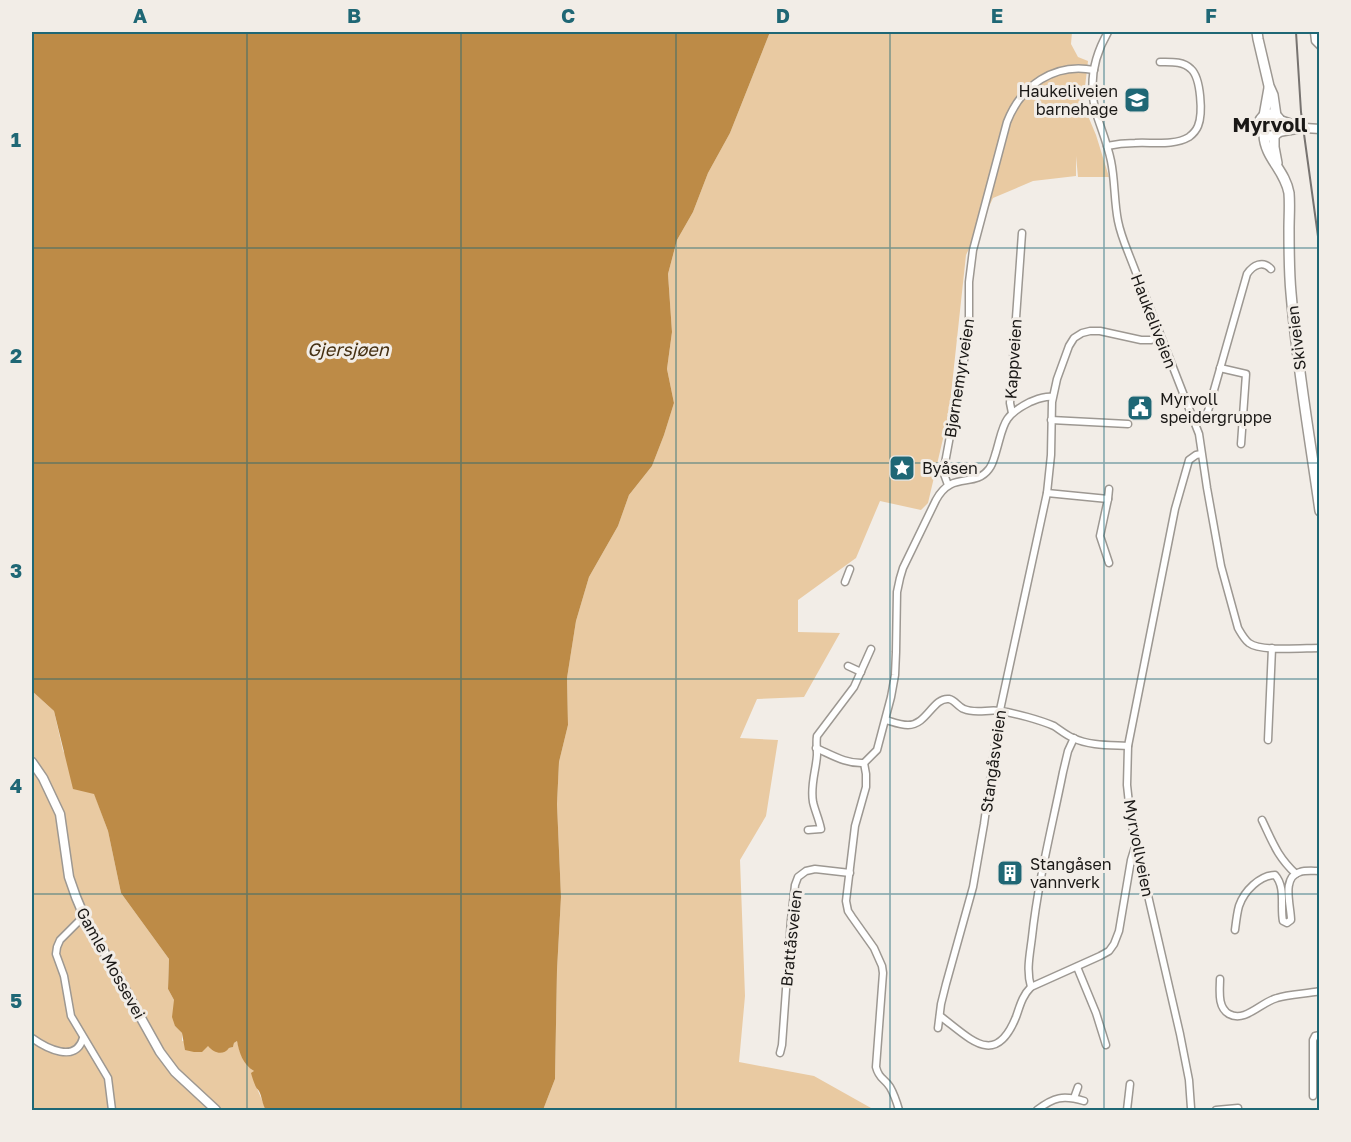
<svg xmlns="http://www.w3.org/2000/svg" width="1351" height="1142" font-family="'Golos Text',sans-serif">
  <rect width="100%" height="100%" fill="#f2ede7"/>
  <g fill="#e9caa2">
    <path d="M 770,32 L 1072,32 L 1071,44 L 1078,57 L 1088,61 L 1083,104 L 1096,135 L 1109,177 L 1078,177 L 1076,156 L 1076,176 L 1033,181 L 993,198 L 966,255 L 949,413 L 928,503 L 921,510 L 880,501 L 856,558 L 798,600 L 798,632 L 840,633 L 804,697 L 757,699 L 740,738 L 778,740 L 766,816 L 740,860 L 745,996 L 739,1062 L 814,1076 L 871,1108 L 872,1110 L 543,1110 L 555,1079 L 557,970 L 561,897 L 557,804 L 559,762 L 568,725 L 567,678 L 576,621 L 589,577 L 618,526 L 629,495 L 652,466 L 664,435 L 674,403 L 667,369 L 672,332 L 668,274 L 677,240 L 693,212 L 708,173 L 730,133 Z"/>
    <path d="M 32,691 L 54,711 L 63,751 L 94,793 L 108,831 L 121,893 L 169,959 L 168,989 L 174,1000 L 175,1026 L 182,1033 L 182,1041 L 208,1046 L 223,1051 L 229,1048 L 233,1047 L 234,1043 L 237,1041 C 240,1052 243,1065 254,1071 L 254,1081 L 266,1110 L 32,1110 Z"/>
  </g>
  <path fill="#bd8b47" d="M 32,32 L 770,32 L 730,133 L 708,173 L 693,212 L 677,240 L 668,274 L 672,332 L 667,369 L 674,403 L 664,435 L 652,466 L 629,495 L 618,526 L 589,577 L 576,621 L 567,678 L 568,725 L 559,762 L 557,804 L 561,897 L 557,970 L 555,1079 L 543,1110 L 266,1110 C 262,1104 262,1096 259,1091 C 258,1089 256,1088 256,1087 C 254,1083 252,1077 251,1073 L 254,1071 C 243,1065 239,1052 237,1041 L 234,1043 L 233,1047 L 229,1048 C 223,1056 214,1053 208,1046 L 202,1052 L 194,1052 L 185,1050 L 182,1033 L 175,1026 L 172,1017 L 174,1000 L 168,989 L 169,959 L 121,893 L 108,831 L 94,794 L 73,789 L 54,711 L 32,691 Z"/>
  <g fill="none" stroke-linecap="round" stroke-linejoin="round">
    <g stroke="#9d9892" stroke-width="9">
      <g id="minor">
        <path d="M 1108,32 C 1093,58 1088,87 1097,116 C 1102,131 1108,146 1111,161 C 1115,180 1114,201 1118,221 C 1120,231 1124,242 1128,252 L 1199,434 L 1207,488 L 1221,566 L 1238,628 C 1241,633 1244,639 1249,643 C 1261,652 1303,648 1320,648"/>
        <path d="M 1314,32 L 1315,41 L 1320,46"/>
        <path d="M 1107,146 C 1116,144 1125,143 1135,143 C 1152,142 1174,146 1189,137 C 1193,134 1196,131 1198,126 C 1203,114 1201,78 1191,69 C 1183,61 1171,62 1160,62"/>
        <path d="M 1220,368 L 1246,374 L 1241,444"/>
        <path d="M 1012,413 L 1010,403 L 1022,233"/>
        <path d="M 1051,420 L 1128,424"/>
        <path d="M 1195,423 L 1202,420 L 1208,411 L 1247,274 C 1253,265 1263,260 1271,269"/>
        <path d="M 948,485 L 944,474 L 945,463 L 969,333 L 969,282 L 973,250 L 1007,122 C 1021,86 1054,62 1094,70"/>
        <path d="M 1047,493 L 1108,499 L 1109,489"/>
        <path d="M 1108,499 L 1100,536 L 1109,563"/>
        <path d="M 845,582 L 850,569"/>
        <path d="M 848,666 L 861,672"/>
        <path d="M 886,720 C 893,722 900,725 908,725 C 927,725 933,697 949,699 C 955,700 958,707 964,709 C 975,714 989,709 1000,711 C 1015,713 1040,720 1054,726 C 1060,730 1066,735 1073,738 C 1090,746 1110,745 1128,746"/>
        <path d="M 1268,740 L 1272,648"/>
        <path d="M 816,748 C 832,755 846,764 864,763 L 877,750 L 891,697 L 895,675 L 896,652 L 897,592 L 900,578 L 903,568 L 936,500 C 952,470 974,489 989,469 C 993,464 994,458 996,452 C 1004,425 1002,416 1030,402 C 1038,399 1044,396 1052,397"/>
        <path d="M 864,763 L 866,774 L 866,787 L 855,826 L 846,901 L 848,911 L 852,917 L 874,948 L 882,966 L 883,973 L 876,1067 C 879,1079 884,1078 890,1087 C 894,1094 897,1103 899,1110"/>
        <path d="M 1262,820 C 1273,843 1277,856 1296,874"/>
        <path d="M 808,830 L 821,829 C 819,819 815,811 813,802 C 810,785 816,771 817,755 C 817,748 816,742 817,736 L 854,687 L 871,649"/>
        <path d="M 84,916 L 60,940 L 57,947 L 56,954 L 64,976 L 71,1016 L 108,1078 L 112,1110"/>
        <path d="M 1235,930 C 1236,922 1237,913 1239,906 C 1244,891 1260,875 1275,875 C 1286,887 1280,907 1283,921 L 1287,923 L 1291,920 C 1291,906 1281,877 1300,872 C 1306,870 1313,871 1320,871"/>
        <path d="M 1077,967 L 1096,1013 L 1106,1045"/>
        <path d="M 1220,979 C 1220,990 1217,1007 1229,1014 C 1245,1023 1261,1002 1277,998 C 1290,994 1306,994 1320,991"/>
        <path d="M 1031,987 C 1026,970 1030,954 1032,937 C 1038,881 1052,827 1063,772 L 1068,751 L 1074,738"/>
        <path d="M 940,1016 C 970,1038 995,1069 1016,1017 C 1020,1006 1022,996 1031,987 L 1100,956 L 1109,951 L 1114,944 L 1119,931 L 1131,860 L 1135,847"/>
        <path d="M 938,1028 L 941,1004 L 946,984 L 973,887 L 984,824 L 1000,710 L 1047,493 L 1051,455 L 1052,402 L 1057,379 L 1069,346 L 1074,338 L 1082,333 L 1090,331 L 1100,331 L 1141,340 L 1151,340 L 1160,337"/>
        <path d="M 32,1038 C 46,1048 76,1064 83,1038"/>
        <path d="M 780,1053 L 782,1045 L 791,920 L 795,885 L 798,877 L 806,871 L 815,869 L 850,873"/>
        <path d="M 1313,1096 L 1313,1040 L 1315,1036 L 1320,1035"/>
        <path d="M 1074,1098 L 1078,1087"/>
        <path d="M 1191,1108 L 1189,1080 L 1180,1034 L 1131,822 L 1127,785 L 1128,746 L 1175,509 L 1189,460 L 1196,455 L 1201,454"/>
        <path d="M 1037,1110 C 1054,1097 1063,1095 1084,1101"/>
        <path d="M 1127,1110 L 1130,1084"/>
        <path d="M 1216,1110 L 1238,1108"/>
      </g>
    </g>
    <g stroke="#9d9892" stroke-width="11">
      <g id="secondary">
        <path d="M 1280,120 L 1289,123"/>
        <path d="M 1279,132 L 1290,130"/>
        <path d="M 32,762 L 43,778 L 60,814 L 69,877 L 76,897 L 84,916 L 160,1052 L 175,1072 L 216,1110"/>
      </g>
    </g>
    <g stroke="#9d9892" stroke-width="12">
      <g id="primary">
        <path d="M 1257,32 L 1258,39 L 1269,86 L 1273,95 L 1276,116"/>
        <circle cx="1270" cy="125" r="11"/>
        <path d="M 1264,116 L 1269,88"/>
        <path d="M 1264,135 C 1265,158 1285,170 1289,193 C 1290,205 1289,217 1289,229 C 1289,251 1289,272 1291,293 C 1297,366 1310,438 1320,511"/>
        <path d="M 1274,136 L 1274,147 L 1277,163"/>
      </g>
    </g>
    <use href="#minor" stroke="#fff" stroke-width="6"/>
    <use href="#secondary" stroke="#fff" stroke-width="8"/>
    <use href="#primary" stroke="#fff" stroke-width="9"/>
    <path stroke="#777370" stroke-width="2" d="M 1296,32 L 1301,112 L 1320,251"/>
    <g stroke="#9d9892" stroke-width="11" stroke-linecap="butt">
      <path id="secondary-bridge" d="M 1290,130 L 1305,128 L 1320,129"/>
    </g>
    <use href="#secondary-bridge" stroke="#fff" stroke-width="8"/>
  </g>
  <path fill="none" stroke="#1f6775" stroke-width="1.5" stroke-opacity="0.55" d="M 247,32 L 247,1110M 461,32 L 461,1110M 676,32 L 676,1110M 890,32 L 890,1110M 1104,32 L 1104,1110M 32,248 L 1320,248M 32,463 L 1320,463M 32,679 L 1320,679M 32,894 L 1320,894"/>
  <defs>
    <g id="school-square" transform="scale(1.35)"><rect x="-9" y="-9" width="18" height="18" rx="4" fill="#1f6775" stroke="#f2ede7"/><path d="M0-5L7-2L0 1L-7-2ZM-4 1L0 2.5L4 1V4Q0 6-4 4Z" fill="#fff"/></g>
    <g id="civic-square" transform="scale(1.35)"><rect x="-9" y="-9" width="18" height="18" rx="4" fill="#1f6775" stroke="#f2ede7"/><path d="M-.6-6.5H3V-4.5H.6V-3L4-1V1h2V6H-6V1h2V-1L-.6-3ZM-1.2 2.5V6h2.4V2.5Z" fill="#fff"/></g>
    <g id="sight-square" transform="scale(1.35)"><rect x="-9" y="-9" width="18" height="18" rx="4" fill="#1f6775" stroke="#f2ede7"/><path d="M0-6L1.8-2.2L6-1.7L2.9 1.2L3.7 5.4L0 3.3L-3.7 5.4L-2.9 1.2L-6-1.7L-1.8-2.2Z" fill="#fff"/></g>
    <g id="building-square" transform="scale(1.35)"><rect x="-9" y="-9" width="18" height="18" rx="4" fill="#1f6775" stroke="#f2ede7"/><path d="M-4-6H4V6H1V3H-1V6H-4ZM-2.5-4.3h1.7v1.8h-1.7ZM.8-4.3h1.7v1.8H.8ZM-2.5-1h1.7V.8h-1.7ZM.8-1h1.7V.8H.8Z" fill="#fff"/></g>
  </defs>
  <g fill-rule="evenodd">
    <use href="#school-square" x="1137" y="100"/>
    <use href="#civic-square" x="1140" y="408"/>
    <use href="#sight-square" x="902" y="468"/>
    <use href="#building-square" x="1010" y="873"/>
  </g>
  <g text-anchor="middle" stroke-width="6" stroke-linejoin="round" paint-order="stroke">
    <g font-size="16" fill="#1a1816" stroke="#f2ede7" text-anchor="start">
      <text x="1118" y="97" text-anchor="end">Haukeliveien<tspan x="1118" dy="18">barnehage</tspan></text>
      <text x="1160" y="405">Myrvoll<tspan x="1160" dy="18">speidergruppe</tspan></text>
      <text x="922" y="474">Byåsen</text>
      <text x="1030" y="870">Stangåsen<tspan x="1030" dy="18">vannverk</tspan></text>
    </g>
    <g font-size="16" fill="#1a1816" stroke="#f2ede7">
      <text transform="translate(1154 321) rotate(69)" y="6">Haukeliveien</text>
      <text transform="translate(1296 338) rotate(-97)" y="6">Skiveien</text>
      <text transform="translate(1013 359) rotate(-86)" y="6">Kappveien</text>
      <text transform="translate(959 378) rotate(-81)" y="6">Bjørnemyrveien</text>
      <text transform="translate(993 761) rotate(-82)" y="6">Stangåsveien</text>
      <text transform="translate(1139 848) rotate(79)" y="6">Myrvollveien</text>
      <text transform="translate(791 938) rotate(-84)" y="6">Brattåsveien</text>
      <text transform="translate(111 963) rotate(61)" y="6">Gamle Mossevei</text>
    </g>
    <g font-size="18" font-style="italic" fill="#453012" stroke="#f2ede7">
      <text x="348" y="356">Gjersjøen</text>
    </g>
    <g font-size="20" font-weight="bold" fill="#1a1816" stroke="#f2ede7">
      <text x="1270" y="132">Myrvoll</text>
    </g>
  </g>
  <rect width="1351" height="1142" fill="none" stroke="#f2ede7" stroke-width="66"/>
  <rect x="33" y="33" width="1285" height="1076" fill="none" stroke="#1f6775" stroke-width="2"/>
  <g font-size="20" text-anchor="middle" font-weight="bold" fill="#1f6775">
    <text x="140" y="23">A</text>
    <text x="354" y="23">B</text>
    <text x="568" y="23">C</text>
    <text x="783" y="23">D</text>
    <text x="997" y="23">E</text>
    <text x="1211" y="23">F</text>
    <text x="16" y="147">1</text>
    <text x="16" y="363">2</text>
    <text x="16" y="578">3</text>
    <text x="16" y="793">4</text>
    <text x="16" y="1008">5</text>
  </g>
</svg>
